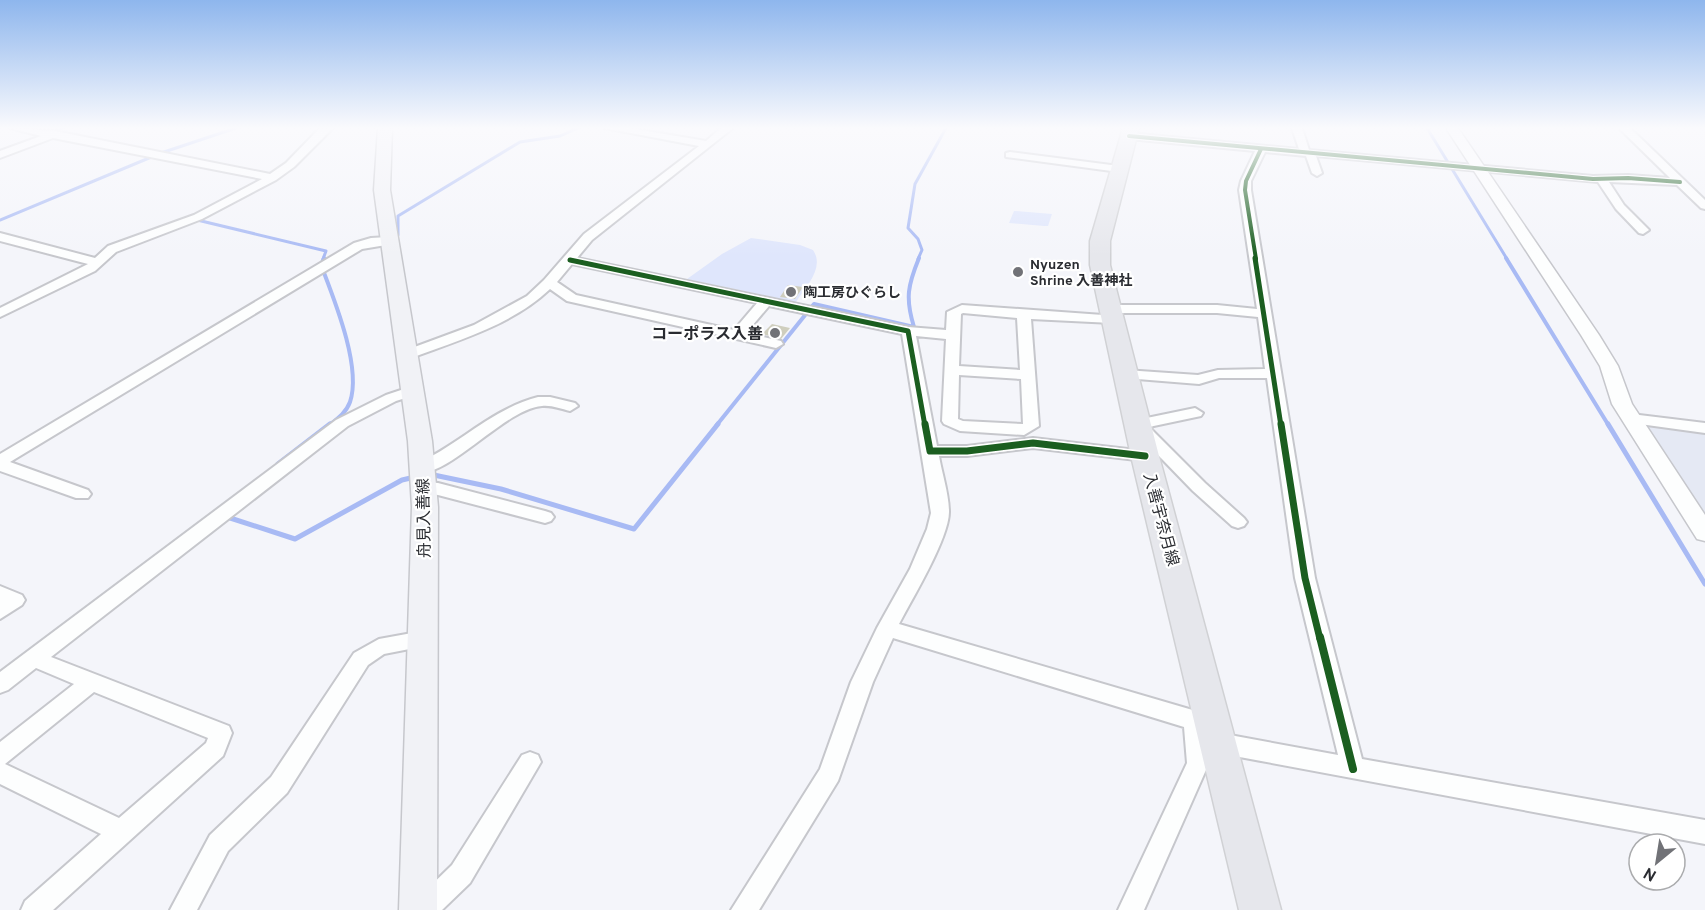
<svg xmlns="http://www.w3.org/2000/svg" width="1705" height="910" font-family="Overpass,'Noto Sans JP',sans-serif">
  <rect width="100%" height="100%" fill="#f4f5fa"/>
  <path fill="#e5e9f4" d="M 1642,425 L 1705,433 L 1705,519 Z"/>
  <g fill="#dfe6fc">
    <path d="M 1014,211 L 1015,211 L 1052,214 L 1048,226 L 1044,226 L 1009,223 Z"/>
    <path d="M 751,238 L 800,245 L 813,250 C 825,268 806,286 796,302 L 687,279 L 722,254 Z"/>
  </g>
  <g fill="none" stroke-linecap="round" stroke-linejoin="round">
    <g stroke="#a8baf4" stroke-width="3">
      <path d="M 1427,128 L 1507,259"/>
      <path d="M 52,133 L 63,128"/>
      <path d="M 309,140 L 315,132 L 322,128"/>
      <path d="M 193,219 L 326,251 L 323,259"/>
      <path d="M 0,220 L 161,153 L 236,128"/>
      <path d="M 392,236 L 398,235 L 398,216 L 520,142 L 560,136 L 578,128"/>
      <path d="M 918,259 L 922,250 L 918,239 L 908,228 L 915,184 L 946,128"/>
    </g>
    <g stroke="#a8baf4" stroke-width="4">
      <path d="M 324,258 L 321,265 C 334,299 362,367 350,402 C 346,413 337,419 328,426"/>
      <path d="M 1506,258 L 1609,426"/>
      <path d="M 716,426 L 814,304 L 914,327 C 905,298 908,285 919,258"/>
    </g>
    <g stroke="#a8baf4" stroke-width="5">
      <path d="M 1608,424 L 1705,584"/>
      <path d="M 278,464 L 330,424"/>
      <path d="M 429,474 L 501,489 L 634,529 L 718,424"/>
      <path d="M 224,516 L 295,539 L 402,480 L 415,477"/>
    </g>
  </g>
  <g fill="#cfcebe">
    <path d="M 788,285 L 803,287 L 795,299 L 780,297 Z"/>
    <path d="M 772,324 L 790,328 L 781,339 L 762,334 Z"/>
  </g>
  <g fill="none" stroke-linecap="round" stroke-linejoin="round">
    <g stroke="#c6c7cc" stroke-width="4">
      <g id="minor">
        <path d="M 10,128 L 55,131 L 270,174 L 286,163 L 319,129 L 333,128 L 294,167 L 276,180 L 202,219 L 116,252 L 95,271 L 0,317 L 0,308 L 88,264 L 0,241 L 0,233 L 95,258 L 108,246 L 194,215 L 262,179 L 53,138 L 0,158 L 0,151 L 41,136 Z"/>
        <path d="M 604,128 L 629,128 L 706,141 L 721,128 L 733,128 L 592,240 L 577,258 L 908,327 L 946,330 L 947,312 L 962,305 L 1117,316 L 1119,319 L 1117,322 L 1112,323 L 1031,319 L 1039,426 L 1024,435 L 960,431 L 944,424 L 942,421 L 946,339 L 916,336 L 937,446 L 967,446 L 1033,438 L 1145,451 L 1151,452 L 1153,456 L 1151,460 L 1145,461 L 1033,448 L 967,456 L 939,456 C 942,474 949,494 949,512 C 949,538 912,599 899,624 L 1213,716 L 1221,719 L 1224,726 L 1219,733 L 1338,755 L 1295,578 L 1267,378 L 1219,378 L 1199,384 L 1125,378 L 1118,374 L 1125,370 L 1198,375 L 1218,370 L 1265,369 L 1258,317 L 1217,313 L 1109,313 L 1102,309 L 1109,305 L 1217,305 L 1257,309 L 1239,190 L 1241,181 L 1255,151 L 1129,139 L 1124,136 L 1129,133 L 1299,149 L 1292,128 L 1302,128 L 1309,150 L 1593,176 L 1628,175 L 1670,178 L 1619,128 L 1630,128 L 1705,200 L 1705,209 L 1701,208 L 1677,185 L 1609,182 L 1624,205 L 1649,230 L 1643,234 L 1639,233 L 1616,209 L 1598,182 L 1316,156 L 1322,173 L 1317,176 L 1312,173 L 1306,156 L 1265,152 L 1251,181 L 1251,190 L 1315,578 L 1362,759 L 1705,820 L 1705,844 L 1218,753 L 1210,750 L 1208,746 L 1209,763 L 1144,910 L 1118,910 L 1187,763 L 1184,727 L 893,638 L 873,682 L 838,781 L 759,910 L 731,910 L 820,769 L 851,682 L 877,628 L 910,569 L 927,529 L 931,513 L 902,334 L 769,306 L 746,333 L 781,341 L 783,344 L 776,348 L 567,301 L 550,289 C 512,325 459,340 411,358 L 401,358 L 399,355 L 401,352 L 474,325 L 527,296 L 544,280 L 584,234 L 699,146 ZM 572,264 L 757,303 L 734,330 L 576,295 L 557,282 ZM 963,313 L 1017,318 L 1020,370 L 959,366 L 961,314 ZM 959,375 L 1021,379 L 1023,424 L 963,421 L 958,419 ZM 1207,734 L 1212,735 L 1208,741 Z"/>
        <path d="M 1010,152 L 1119,166 L 1124,169 L 1119,172 L 1006,157 L 1006,153 Z"/>
        <path d="M 388,237 L 392,238 L 392,244 L 362,249 L 10,462 L 88,490 L 91,494 L 88,498 L 76,498 L 0,471 L 0,454 L 354,243 L 371,238 Z"/>
        <path d="M 413,386 L 418,388 L 421,391 L 418,394 L 396,401 L 348,426 L 51,657 L 229,726 L 232,733 L 223,756 L 53,910 L 21,910 L 25,901 L 101,834 L 0,784 L 0,742 L 74,684 L 36,668 L 8,690 L 0,693 L 0,672 L 336,420 L 386,395 ZM 94,692 L 208,738 L 206,743 L 119,818 L 5,764 Z"/>
        <path d="M 538,397 L 550,397 L 575,403 L 578,406 L 570,411 C 561,409 552,405 542,406 C 504,409 447,480 416,472 L 414,468 L 416,464 C 459,445 491,409 538,397 Z"/>
        <path d="M 1195,408 L 1203,413 L 1201,416 L 1149,427 L 1205,483 L 1244,518 L 1247,522 L 1244,526 L 1238,528 L 1232,526 L 1193,491 L 1129,425 L 1137,420 Z"/>
        <path d="M 1631,414 L 1705,423 L 1705,433 L 1625,422 L 1623,419 L 1625,416 Z"/>
        <path d="M 424,482 L 438,483 L 545,511 L 551,513 L 554,517 L 551,521 L 545,523 L 438,495 L 418,492 L 415,488 L 418,484 Z"/>
        <path d="M 0,586 L 22,595 L 25,600 L 22,605 L 0,619 Z"/>
        <path d="M 423,631 L 430,633 L 433,639 L 430,645 L 384,654 L 368,665 L 287,793 L 228,851 L 197,910 L 170,910 L 210,835 L 271,777 L 354,653 L 379,639 Z"/>
        <path d="M 530,752 L 538,755 L 541,762 L 470,883 L 442,910 L 411,910 L 415,901 L 452,865 L 522,755 Z"/>
      </g>
    </g>
    <g stroke="#c6c7cc" stroke-width="3">
      <path id="tertiary" d="M 1446,128 L 1458,128 L 1599,335 L 1618,366 L 1632,404 L 1705,515 L 1705,541 L 1697,539 L 1612,404 L 1600,366 L 1581,335 Z"/>
    </g>
    <g stroke="#c6c7cc" stroke-width="3">
      <path id="secondary" d="M 378,128 L 392,128 L 390,190 L 432,441 L 438,507 L 437,910 L 399,910 L 412,507 L 408,441 L 374,190 Z"/>
    </g>
    <g stroke="#d0d1d4" stroke-width="3">
      <path id="primary" d="M 1123,128 L 1139,128 L 1110,241 L 1110,265 L 1159,456 L 1281,910 L 1239,910 L 1131,456 L 1090,265 L 1090,241 Z"/>
    </g>
    <use href="#minor" fill="#fdfefe" fill-rule="evenodd"/>
    <use href="#tertiary" fill="#fdfefe" fill-rule="evenodd"/>
    <use href="#secondary" fill="#f1f2f6" fill-rule="evenodd"/>
    <use href="#primary" fill="#e6e7ec" fill-rule="evenodd"/>
    <g stroke="#fff" stroke-width="6">
      <g id="cycleway-far3">
        <path d="M 1129,136 L 1593,179 L 1628,178 L 1680,182"/>
        <path d="M 1256,259 L 1245,190 L 1246,181 L 1261,149"/>
      </g>
    </g>
    <g stroke="#fff" stroke-width="8">
      <g id="cycleway-far2">
        <path d="M 1255,258 L 1281,426"/>
        <path d="M 570,260 L 908,331 L 925,426"/>
      </g>
    </g>
    <g stroke="#fff" stroke-width="10">
      <g id="cycleway-far1">
        <path d="M 925,424 L 930,451 L 967,451 L 1033,443 L 1145,456"/>
        <path d="M 1281,424 L 1305,578 L 1320,639"/>
      </g>
    </g>
    <g stroke="#fff" stroke-width="12">
      <path id="cycleway" d="M 1320,637 L 1353,769"/>
    </g>
    <use href="#cycleway-far3" stroke="#1b5e20" stroke-width="4"/>
    <use href="#cycleway-far2" stroke="#1b5e20" stroke-width="5"/>
    <use href="#cycleway-far1" stroke="#1b5e20" stroke-width="7"/>
    <use href="#cycleway" stroke="#1b5e20" stroke-width="8"/>
  </g>
  <linearGradient id="sky" x2="0" y2="1"><stop stop-color="#8eb6ed"/><stop offset="0.5" stop-color="#fafafd"/><stop offset="1" stop-color="#fafafd" stop-opacity="0"/></linearGradient>
  <rect width="1705" height="256" fill="url(#sky)"/>
  <g fill="#717277" stroke="#fff" stroke-width="2">
    <circle cx="1018" cy="272" r="6"/>
    <circle cx="791" cy="292" r="6"/>
    <circle cx="775" cy="333" r="6"/>
  </g>
  <g text-anchor="middle" stroke-width="4.5" stroke-linejoin="round" paint-order="stroke">
    <g font-size="14" font-weight="bold" fill="#2a2c31" stroke="#fff" text-anchor="start">
      <text x="1030" y="269">Nyuzen<tspan x="1030" dy="16">Shrine 入善神社</tspan></text>
      <text x="803" y="297">陶工房ひぐらし</text>
    </g>
    <g font-size="16" font-weight="bold" fill="#2a2c31" stroke="#fff" text-anchor="end">
      <text x="763" y="339">コーポラス入善</text>
    </g>
    <g font-size="16" fill="#2a2c31" stroke="#fff">
      <text transform="translate(423 518) rotate(-91)" y="6">舟見入善線</text>
      <text transform="translate(1162 519) rotate(75)" y="6">入善宇奈月線</text>
    </g>
  </g>
  <g transform="translate(1657 862) rotate(210)"><circle r="28" fill="#ffffff" stroke="#aaabad" stroke-width="1.5"/>
  <path d="M0-4.5L10 22L0 15L-10 22Z" fill="#717277"/>
  <text y="-9" font-size="16" font-weight="bold" text-anchor="middle" fill="#2a2c31">N</text>
  </g>
</svg>
